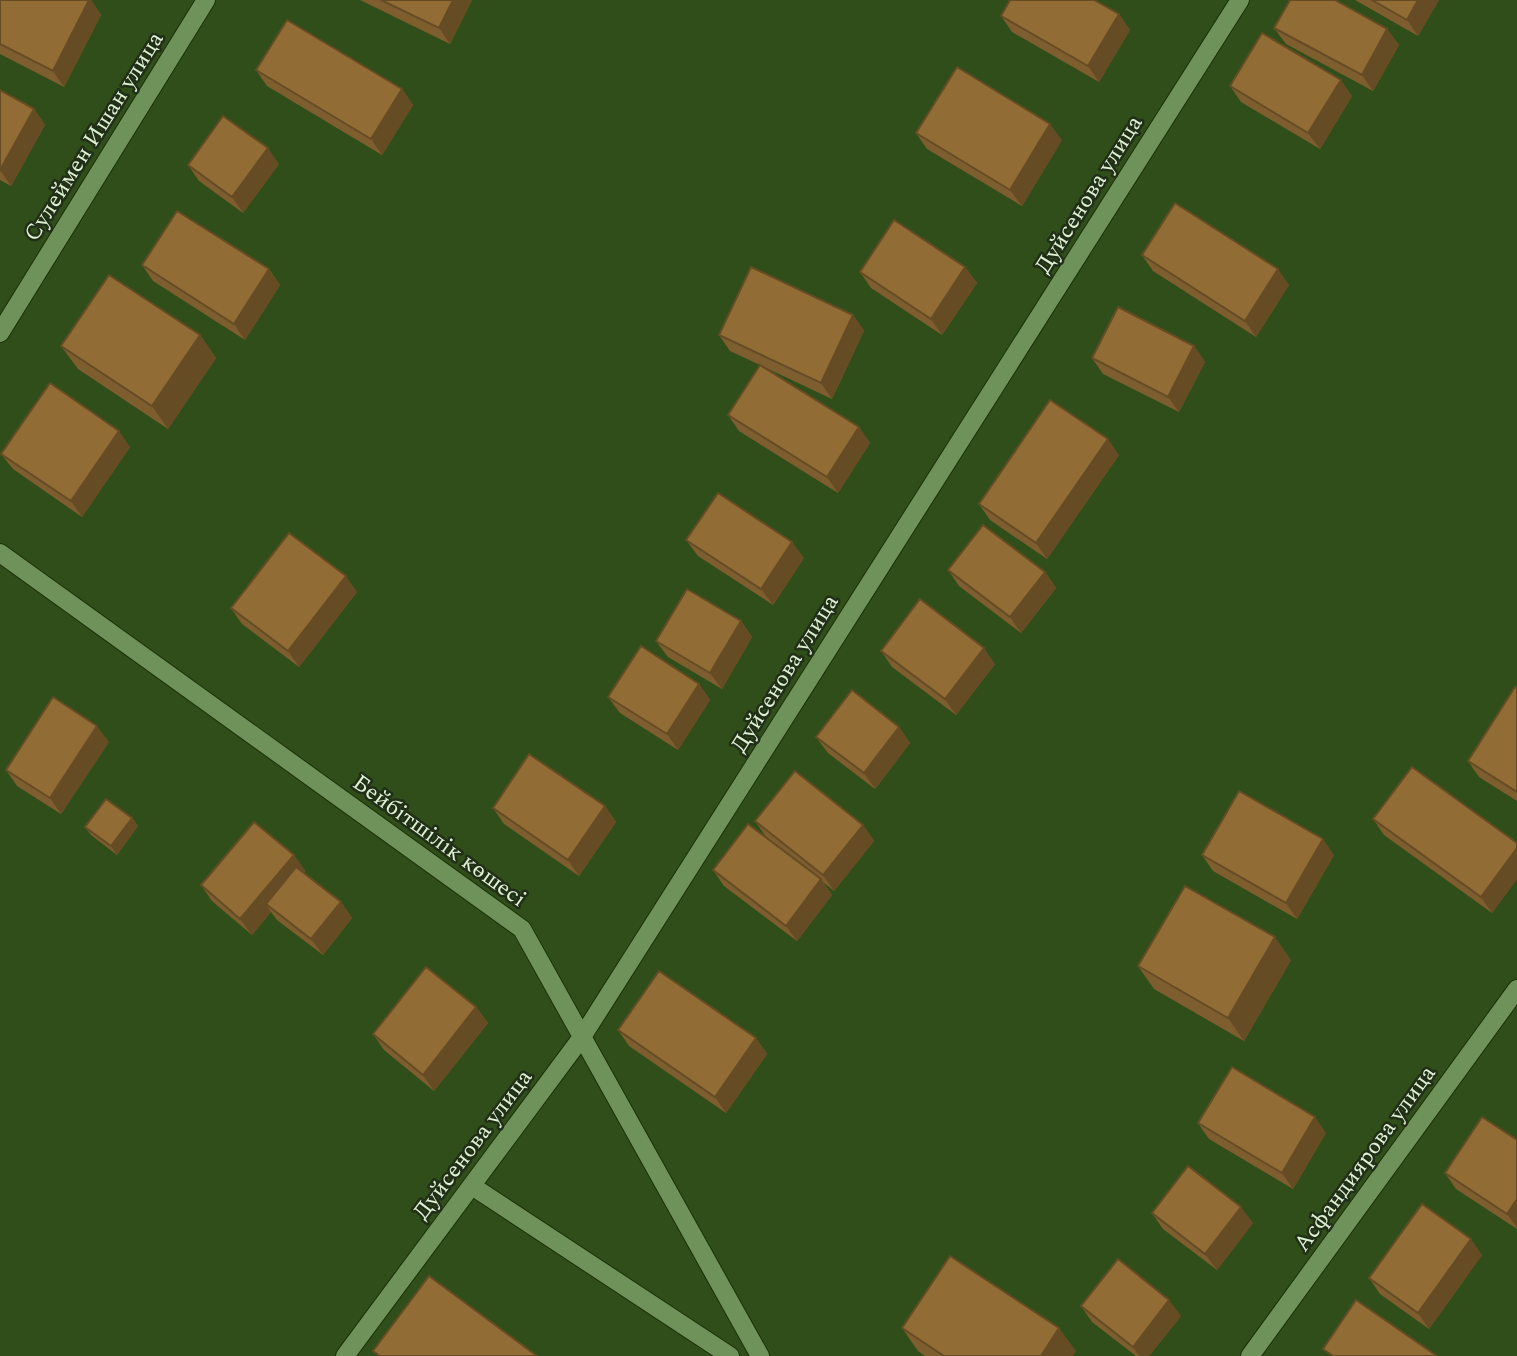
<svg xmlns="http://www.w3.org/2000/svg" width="1517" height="1356" font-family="Spectral,serif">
  <rect width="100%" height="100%" fill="#304e19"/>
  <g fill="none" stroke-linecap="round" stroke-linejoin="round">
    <g stroke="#1b3109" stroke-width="20">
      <g id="minor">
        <path d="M 0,333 L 206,0"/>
        <path d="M 582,1037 L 1240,0"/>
        <path d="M 1250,1356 L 1517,989"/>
      </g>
    </g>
    <g stroke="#1b3109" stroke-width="20">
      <g id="tertiary">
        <path d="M 0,553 L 522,929 L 760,1356"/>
        <path d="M 472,1186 L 730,1356"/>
        <path d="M 345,1356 L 582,1037"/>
      </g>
    </g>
    <use href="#minor" stroke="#6f915a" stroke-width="18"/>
    <use href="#tertiary" stroke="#6f915a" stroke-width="18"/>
  </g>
  <g fill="#7e5d2e">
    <path d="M 0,0 L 91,0 L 101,15 L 64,87 L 0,54 Z"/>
    <path d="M 360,0 L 472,0 L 450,44 Z"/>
    <path d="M 1355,0 L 1439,0 L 1418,36 Z"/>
    <path d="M 1119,14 L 1130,30 L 1099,82 L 1012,32 L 1001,16 Z"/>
    <path d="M 1274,28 L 1387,29 L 1399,45 L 1373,91 L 1286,44 Z"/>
    <path d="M 256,70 L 402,89 L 413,105 L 382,155 L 267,86 Z"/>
    <path d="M 1230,86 L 1352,96 L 1320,149 L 1241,102 Z"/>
    <path d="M 0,90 L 34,109 L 45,125 L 11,186 L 0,180 Z"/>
    <path d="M 916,133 L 1062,140 L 1022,206 L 927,149 Z"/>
    <path d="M 279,164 L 243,213 L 199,181 L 188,165 Z"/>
    <path d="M 1142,255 L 1289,285 L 1256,337 L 1153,271 Z"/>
    <path d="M 142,265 L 269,269 L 280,285 L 245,340 L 153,281 Z"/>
    <path d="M 965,267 L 977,283 L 942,335 L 871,288 L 860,272 Z"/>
    <path d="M 853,315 L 864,331 L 832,399 L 760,365 L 859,427 L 870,443 L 838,493 L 739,431 L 728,415 L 760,365 L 730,351 L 719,335 Z"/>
    <path d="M 200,335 L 216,358 L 168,429 L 78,369 L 61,346 Z"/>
    <path d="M 1194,346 L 1205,362 L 1179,412 L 1103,374 L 1092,358 Z"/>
    <path d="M 130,447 L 82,517 L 13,469 L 1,454 Z"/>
    <path d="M 1119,455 L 1047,559 L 990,520 L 979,504 Z"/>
    <path d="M 686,540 L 804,558 L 773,605 L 698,556 Z"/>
    <path d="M 948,570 L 1045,572 L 1056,588 L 1021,633 L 959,586 Z"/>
    <path d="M 357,592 L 299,667 L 242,624 L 231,608 Z"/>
    <path d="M 741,621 L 752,637 L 722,689 L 668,657 L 656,641 Z"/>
    <path d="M 881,651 L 995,664 L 956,715 L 892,667 Z"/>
    <path d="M 699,684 L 710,700 L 678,750 L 620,713 L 608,697 Z"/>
    <path d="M 1517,688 L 1517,801 L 1479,777 L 1468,761 Z"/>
    <path d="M 899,727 L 910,743 L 875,789 L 828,753 L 816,737 Z"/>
    <path d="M 109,742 L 61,814 L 17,786 L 6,770 Z"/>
    <path d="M 605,806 L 616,822 L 579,876 L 504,824 L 493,808 Z"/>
    <path d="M 132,818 L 138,826 L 117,855 L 91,835 L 85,827 Z"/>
    <path d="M 1373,819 L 1517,843 L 1517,879 L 1492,913 L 1384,835 Z"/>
    <path d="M 755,821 L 863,825 L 874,841 L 834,891 L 823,882 L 832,895 L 797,941 L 724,886 L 713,870 L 795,860 L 766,837 Z"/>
    <path d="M 294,855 L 305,871 L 304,873 L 341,902 L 352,918 L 323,955 L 277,920 L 271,912 L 252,935 L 212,901 L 201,885 Z"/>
    <path d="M 1202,855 L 1334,855 L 1297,919 L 1213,871 Z"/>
    <path d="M 1291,960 L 1244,1041 L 1154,989 L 1138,966 Z"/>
    <path d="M 476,1007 L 488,1023 L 434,1091 L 384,1050 L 373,1034 Z"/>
    <path d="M 618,1030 L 756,1038 L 767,1054 L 726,1113 L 629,1046 Z"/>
    <path d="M 1198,1123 L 1326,1133 L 1293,1189 L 1209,1139 Z"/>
    <path d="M 1517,1140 L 1517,1229 L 1456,1189 L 1445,1173 Z"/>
    <path d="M 1152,1213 L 1253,1223 L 1217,1270 L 1163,1229 Z"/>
    <path d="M 1482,1255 L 1429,1329 L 1380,1294 L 1369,1278 Z"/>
    <path d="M 1081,1306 L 1181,1316 L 1149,1356 L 1136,1356 L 1092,1322 Z"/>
    <path d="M 902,1328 L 1076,1351 L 1072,1356 L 925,1356 L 918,1351 Z"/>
  </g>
  <g fill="#664c25">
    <path d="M 89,0 L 91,0 L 101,15 L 64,87 L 53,71 Z"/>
    <path d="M 453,0 L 472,0 L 450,44 L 439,28 Z"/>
    <path d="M 1418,0 L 1439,0 L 1418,36 L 1407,20 Z"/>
    <path d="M 1119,14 L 1130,30 L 1099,82 L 1088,66 Z"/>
    <path d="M 1387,29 L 1399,45 L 1373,91 L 1362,75 Z"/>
    <path d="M 1341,80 L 1352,96 L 1320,149 L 1308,133 Z"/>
    <path d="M 402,89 L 413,105 L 382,155 L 371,139 Z"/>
    <path d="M 34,109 L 45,125 L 11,186 L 0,170 Z"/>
    <path d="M 1050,124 L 1062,140 L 1022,206 L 1010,190 Z"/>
    <path d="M 268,148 L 279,164 L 243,213 L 232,197 Z"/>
    <path d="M 965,267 L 977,283 L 942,335 L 931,319 Z"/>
    <path d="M 269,269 L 280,285 L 245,340 L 234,324 Z"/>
    <path d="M 1278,269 L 1289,285 L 1256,337 L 1245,321 Z"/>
    <path d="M 853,315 L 864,331 L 832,399 L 821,383 Z"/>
    <path d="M 200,335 L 216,358 L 168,429 L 152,406 Z"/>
    <path d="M 1194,346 L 1205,362 L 1179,412 L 1168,397 Z"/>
    <path d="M 859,427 L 870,443 L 838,493 L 827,477 Z"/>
    <path d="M 119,431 L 130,447 L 82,517 L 71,501 Z"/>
    <path d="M 1108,439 L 1119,455 L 1047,559 L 1036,543 Z"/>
    <path d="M 792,542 L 804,558 L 773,605 L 761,589 Z"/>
    <path d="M 1045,572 L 1056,588 L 1021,633 L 1010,617 Z"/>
    <path d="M 346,576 L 357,592 L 299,667 L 288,651 Z"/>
    <path d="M 741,621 L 752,637 L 722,689 L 710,673 Z"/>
    <path d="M 984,648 L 995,664 L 956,715 L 945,699 Z"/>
    <path d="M 699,684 L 710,700 L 678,750 L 667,734 Z"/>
    <path d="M 97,726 L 109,742 L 61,814 L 50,798 Z"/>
    <path d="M 899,727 L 910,743 L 875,789 L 864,773 Z"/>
    <path d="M 605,806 L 616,822 L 579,876 L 568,860 Z"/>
    <path d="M 132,818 L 138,826 L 117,855 L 111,846 Z"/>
    <path d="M 863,825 L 874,841 L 834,891 L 823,875 Z"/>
    <path d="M 1323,839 L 1334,855 L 1297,919 L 1286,903 Z"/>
    <path d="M 1517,848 L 1517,879 L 1492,913 L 1481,897 Z"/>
    <path d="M 294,855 L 305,871 L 273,910 L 266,904 L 271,912 L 252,935 L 240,919 Z"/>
    <path d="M 821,879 L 832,895 L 797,941 L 786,926 Z"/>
    <path d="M 341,902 L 352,918 L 323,955 L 311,939 Z"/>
    <path d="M 1275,937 L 1291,960 L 1244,1041 L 1228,1018 Z"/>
    <path d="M 476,1007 L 488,1023 L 434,1091 L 423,1075 Z"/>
    <path d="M 756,1038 L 767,1054 L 726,1113 L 715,1097 Z"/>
    <path d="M 1315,1117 L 1326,1133 L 1293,1189 L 1282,1173 Z"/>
    <path d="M 1517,1199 L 1517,1228 L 1507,1214 Z"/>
    <path d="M 1241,1207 L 1253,1223 L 1217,1270 L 1205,1254 Z"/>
    <path d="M 1471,1239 L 1482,1255 L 1429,1329 L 1418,1313 Z"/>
    <path d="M 1169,1300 L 1181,1316 L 1149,1356 L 1139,1356 L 1133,1347 Z"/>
    <path d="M 1059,1328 L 1076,1351 L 1072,1356 L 1041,1356 Z"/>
  </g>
  <g fill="#926c35" stroke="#664c25" stroke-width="2">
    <path d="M 0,0 L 89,0 L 53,71 L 0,44 Z"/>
    <path d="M 381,0 L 453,0 L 439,28 Z"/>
    <path d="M 1010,0 L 1094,0 L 1119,14 L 1088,66 L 1001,16 Z"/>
    <path d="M 1290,0 L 1335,0 L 1387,29 L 1362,75 L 1274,28 Z"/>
    <path d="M 1372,0 L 1418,0 L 1407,20 Z"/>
    <path d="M 287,20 L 402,89 L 371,139 L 256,70 Z"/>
    <path d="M 1262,33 L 1341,80 L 1308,133 L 1230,86 Z"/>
    <path d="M 957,67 L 1050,124 L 1010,190 L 916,133 Z"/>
    <path d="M 0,90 L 34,109 L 0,170 Z"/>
    <path d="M 223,116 L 268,148 L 232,197 L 188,165 Z"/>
    <path d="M 1175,203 L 1278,269 L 1245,321 L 1142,255 Z"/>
    <path d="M 177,211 L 269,269 L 234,324 L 142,265 Z"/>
    <path d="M 894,220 L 965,267 L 931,319 L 860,272 Z"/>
    <path d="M 751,267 L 853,315 L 821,383 L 719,335 Z"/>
    <path d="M 109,275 L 200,335 L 152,406 L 61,346 Z"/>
    <path d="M 1118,307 L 1194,346 L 1168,397 L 1092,358 Z"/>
    <path d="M 760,365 L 859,427 L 827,477 L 728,415 Z"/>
    <path d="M 50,383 L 119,431 L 71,501 L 1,454 Z"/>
    <path d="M 1050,400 L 1108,439 L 1036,543 L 979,504 Z"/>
    <path d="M 718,493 L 792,542 L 761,589 L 686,540 Z"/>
    <path d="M 983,525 L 1045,572 L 1010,617 L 948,570 Z"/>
    <path d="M 289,533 L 346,576 L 288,651 L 231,608 Z"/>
    <path d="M 687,589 L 741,621 L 710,673 L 656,641 Z"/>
    <path d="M 920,599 L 984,648 L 945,699 L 881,651 Z"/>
    <path d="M 641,646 L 699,684 L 667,734 L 608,697 Z"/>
    <path d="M 1515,687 L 1517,688 L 1517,792 L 1468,761 Z"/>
    <path d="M 852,690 L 899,727 L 864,773 L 816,737 Z"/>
    <path d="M 53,697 L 97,726 L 50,798 L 6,770 Z"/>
    <path d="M 529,754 L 605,806 L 568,860 L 493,808 Z"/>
    <path d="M 1412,767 L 1517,843 L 1517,848 L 1481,897 L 1373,819 Z"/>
    <path d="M 795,771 L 863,825 L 823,875 L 755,821 Z"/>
    <path d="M 1239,791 L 1323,839 L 1286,903 L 1202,855 Z"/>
    <path d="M 106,799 L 132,818 L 111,846 L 85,827 Z"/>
    <path d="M 254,822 L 294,855 L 240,919 L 201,885 Z"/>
    <path d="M 748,824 L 821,879 L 786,926 L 713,870 Z"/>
    <path d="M 296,867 L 341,902 L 311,939 L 266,904 Z"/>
    <path d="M 1185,886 L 1275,937 L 1228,1018 L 1138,966 Z"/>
    <path d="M 426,967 L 476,1007 L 423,1075 L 373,1034 Z"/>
    <path d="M 659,971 L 756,1038 L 715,1097 L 618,1030 Z"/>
    <path d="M 1232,1067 L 1315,1117 L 1282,1173 L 1198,1123 Z"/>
    <path d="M 1482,1117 L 1517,1140 L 1517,1199 L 1507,1214 L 1445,1173 Z"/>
    <path d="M 1188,1166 L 1241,1207 L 1205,1254 L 1152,1213 Z"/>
    <path d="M 1422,1204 L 1471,1239 L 1418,1313 L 1369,1278 Z"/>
    <path d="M 950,1256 L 1059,1328 L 1041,1356 L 944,1356 L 902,1328 Z"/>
    <path d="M 1118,1259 L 1169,1300 L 1133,1347 L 1081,1306 Z"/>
    <path d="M 429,1276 L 537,1356 L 380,1356 L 373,1351 Z"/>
    <path d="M 1356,1300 L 1437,1356 L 1333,1356 L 1323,1349 Z"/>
  </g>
  <g text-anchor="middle" stroke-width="5" stroke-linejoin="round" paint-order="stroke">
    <g font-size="23" fill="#def1d3" stroke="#212f18">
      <text transform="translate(93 136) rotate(-58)" y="8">Сулеймен Ишан улица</text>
      <text transform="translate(1088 194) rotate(-58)" y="8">Дуйсенова улица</text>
      <text transform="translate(784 673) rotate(-58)" y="8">Дуйсенова улица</text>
      <text transform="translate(440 840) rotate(36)" y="8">Бейбітшілік көшесі</text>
      <text transform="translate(472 1144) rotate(-53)" y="8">Дуйсенова улица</text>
      <text transform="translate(1364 1158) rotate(-54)" y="8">Асфандиярова улица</text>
    </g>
  </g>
</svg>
